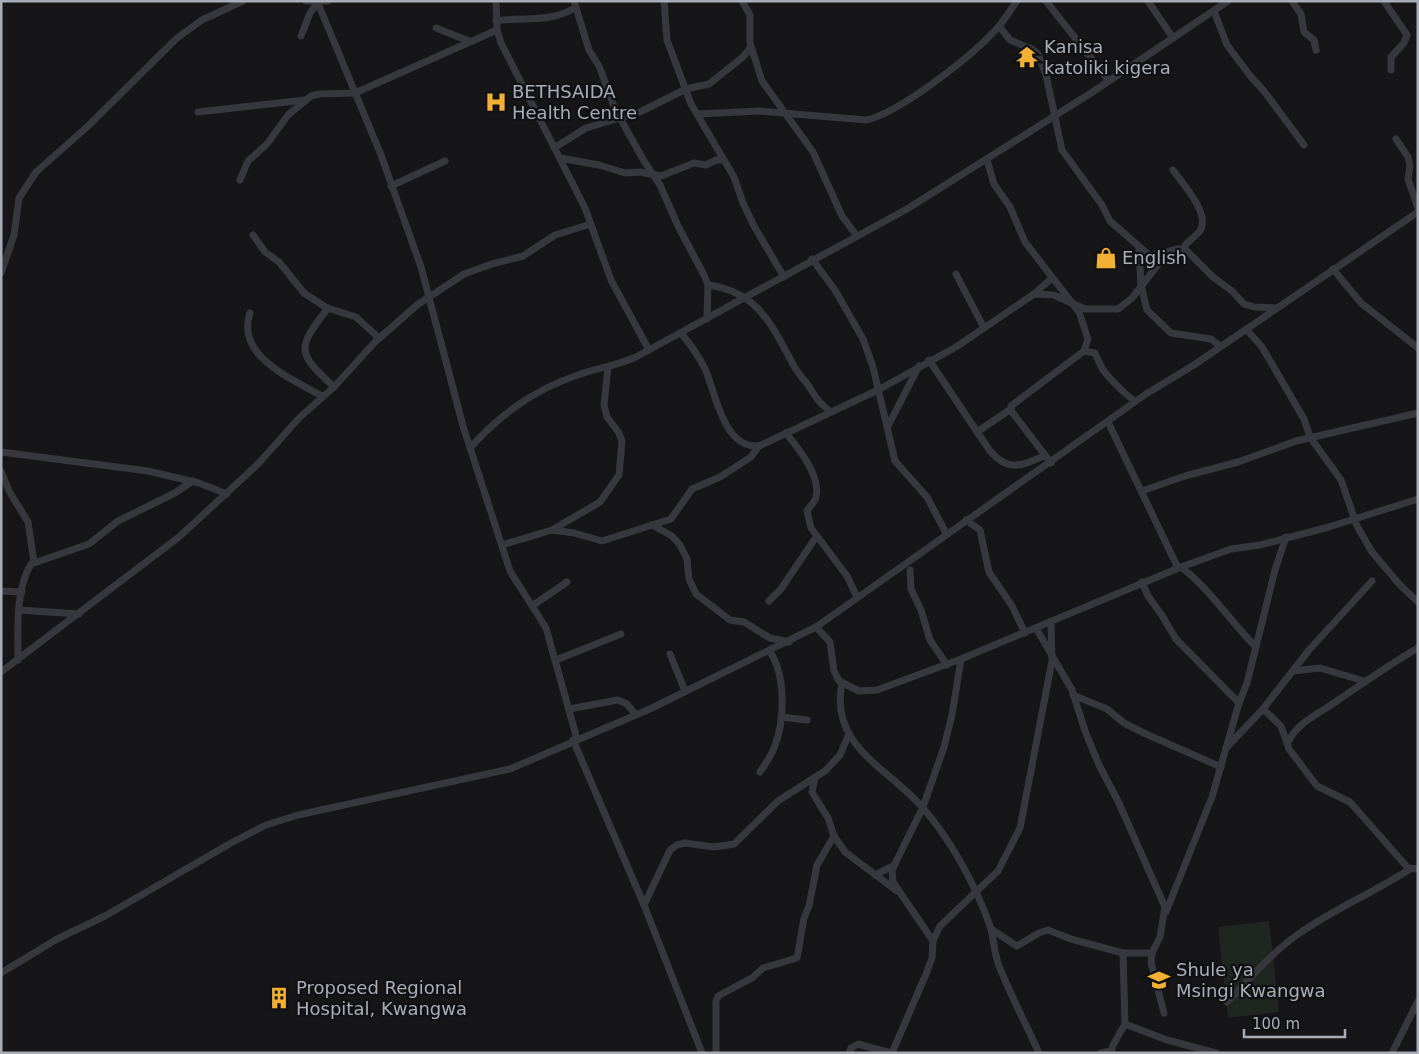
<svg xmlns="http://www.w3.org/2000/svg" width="1419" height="1054" font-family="'DejaVu Sans',sans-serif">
  <rect width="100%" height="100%" fill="#161618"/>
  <path fill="#1e261f" d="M 1269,921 L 1279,1012 L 1228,1018 L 1218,927 Z"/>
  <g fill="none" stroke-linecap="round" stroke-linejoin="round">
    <g stroke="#37383d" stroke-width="7">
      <path d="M 306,1 L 328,1"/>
      <path d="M 317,1 L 381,155 L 421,267 L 463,426 L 510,571 L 546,628 L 577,739"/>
      <path d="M 496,1 L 497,30 L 501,43 L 585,208 L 611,280 L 649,350"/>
      <path d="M 574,1 L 589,50 L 599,66 L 615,109 L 644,161 L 660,185 L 678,226 L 704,275 L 708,285 L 707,319"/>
      <path d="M 664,1 L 667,40 L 691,104 L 734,177 L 743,203 L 754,226 L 784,277"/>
      <path d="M 742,1 L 750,15 L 750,43 L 762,81 L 813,152 L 842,216 L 857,236"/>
      <path d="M 1046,1 L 1109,81"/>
      <path d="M 1148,1 L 1173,38"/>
      <path d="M 1292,1 L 1301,14 L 1304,32 L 1314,40 L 1316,50"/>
      <path d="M 1384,1 L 1407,35 L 1404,43 L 1391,57 L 1391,70"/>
      <path d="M 1214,11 L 1227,45 L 1251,77 L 1264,91 L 1304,145"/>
      <path d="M 496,21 C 526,16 546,24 575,8"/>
      <path d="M 999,26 L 1010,40 L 1032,49 L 1038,54 L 1046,75 L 1062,150 L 1102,205 L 1110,221 L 1150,256 L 1178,249 L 1186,250 L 1213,277 L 1232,291 L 1244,304 L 1254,307 L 1276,308"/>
      <path d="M 436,28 L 469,41"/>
      <path d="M 301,36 L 310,13 L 318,2"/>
      <path d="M 198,112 L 305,100"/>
      <path d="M 697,114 L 760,111 L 866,120 C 900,113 976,53 999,26 C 1006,18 1011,9 1017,1"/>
      <path d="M 1396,139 L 1408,157 L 1410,166 L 1408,179 L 1418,208"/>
      <path d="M 554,148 L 586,128 L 640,112 L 686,89 L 709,84 L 743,57 L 751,47"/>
      <path d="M 560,158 L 599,165 L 625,173 L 640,172 L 661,176 L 694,163 L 706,165 L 716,160 L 723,160"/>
      <path d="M 987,160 L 994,184 L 1010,207 L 1025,242 L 1079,312 L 1088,339 L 1084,351 L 1011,406 L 1012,412 L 1051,463"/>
      <path d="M 1173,170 C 1182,183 1209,212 1201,229 C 1197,237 1187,240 1183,249"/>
      <path d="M 240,180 L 248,161 L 267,144 L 288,115 L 311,96 L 319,94 L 355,93 L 497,30"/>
      <path d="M 391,186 L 445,161"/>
      <path d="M 253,235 L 265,252 L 279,262 L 304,293 L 327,308 L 356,317 L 379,338"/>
      <path d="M 1139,249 L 1141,285 L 1147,310 L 1171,333 L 1211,339 L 1220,346"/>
      <path d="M 812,259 L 835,290 L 863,339 L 873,367 L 895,461 L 927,497 L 946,533"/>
      <path d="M 1333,269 L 1361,303 L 1418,348"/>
      <path d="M 1,273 L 14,235 L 19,198 L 36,172 L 87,127 L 177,38 L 202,20 L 243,1"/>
      <path d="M 956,274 L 984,328"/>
      <path d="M 708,285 C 759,292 772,326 794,366 C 798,374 805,380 810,388 C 816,398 820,404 830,411"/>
      <path d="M 1034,294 L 1054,295 L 1085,309 L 1118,309 L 1132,298 L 1167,253"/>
      <path d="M 328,308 C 296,349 297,353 334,387"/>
      <path d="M 250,313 C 235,356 292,379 322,396"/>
      <path d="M 1246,329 L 1262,347 L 1304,419 L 1310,437 L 1341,480 L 1357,526 L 1372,552 L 1400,585 L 1418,602"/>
      <path d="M 681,333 C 690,344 699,356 705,369 C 716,393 723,449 759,446 L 878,390 L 956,347 L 1034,294 L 1052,278"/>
      <path d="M 1084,351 L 1095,353 C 1098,359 1100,366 1104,371 C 1109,378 1129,399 1136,401"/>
      <path d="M 929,360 L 990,451 C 1008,472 1021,466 1044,456"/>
      <path d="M 1108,422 L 1178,568"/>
      <path d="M 888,426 L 919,366"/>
      <path d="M 977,432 L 1011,409"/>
      <path d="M 786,433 C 799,449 821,476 816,497 C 815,502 810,506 807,511 L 811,528 L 847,576 L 857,597"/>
      <path d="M 470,448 C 500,414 537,388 581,374 C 599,368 618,365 636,357 L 907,209 L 1091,93 L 1228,1"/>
      <path d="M 1,452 L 148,471 L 199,483 L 227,494"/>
      <path d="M 1,471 L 9,491 L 28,522 L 34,562"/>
      <path d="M 1142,491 L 1185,476 L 1238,462 L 1296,441 L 1418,413"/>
      <path d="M 966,520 L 980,530 L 989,572 L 1012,606 L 1025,633"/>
      <path d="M 652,525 L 672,536 L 680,545 L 687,559 L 689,579 L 696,594 L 730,620 L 744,622 L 770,638 L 789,642"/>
      <path d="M 552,530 L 600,502 L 619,475 L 622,441 L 619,433 L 607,417 L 604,405 L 608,367"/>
      <path d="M 502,545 L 552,530 L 574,533 L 602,541 L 671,519 L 692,489 L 720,477 L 751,457 L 759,446"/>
      <path d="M 1181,567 C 1210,589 1230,621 1256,647"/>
      <path d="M 910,570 L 911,589 L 921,610 L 930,640 L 947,665"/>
      <path d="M 1142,582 L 1148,596 L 1161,614 L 1176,639 L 1239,703"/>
      <path d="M 1,591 L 22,592"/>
      <path d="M 769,601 L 781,589 L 816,537"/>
      <path d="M 532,606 L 567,582"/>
      <path d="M 19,610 L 79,614"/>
      <path d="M 816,627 L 830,642 L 834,671 L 839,681 L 859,691 L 877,690 L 961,659 L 1181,567 L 1231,549 L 1260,545 L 1329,527 L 1418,499"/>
      <path d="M 1036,628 L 1072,690 L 1085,731 L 1099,765 L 1118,801 L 1165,907 L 1160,937 L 1152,953 L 1151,962 L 1164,1013"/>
      <path d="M 670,654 L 685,691"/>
      <path d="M 18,660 C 18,630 15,591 31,564 L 89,544 L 118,521 L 173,494 L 193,481"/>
      <path d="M 556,660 L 621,634"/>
      <path d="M 1293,671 L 1320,668 L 1364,681"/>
      <path d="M 1,672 L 179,537 L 258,464 L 299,418 L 334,387 L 375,342 L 417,305 L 464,274 L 492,264 L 523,256 L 555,235 L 591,224"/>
      <path d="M 842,684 C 829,745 888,768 922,807 C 950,838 976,886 990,926 C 994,939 994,953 999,966 C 1011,996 1026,1024 1039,1053"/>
      <path d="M 1073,695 L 1107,709 L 1124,723 L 1146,734 L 1221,767"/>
      <path d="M 569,709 L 618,700 L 627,704 L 635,714"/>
      <path d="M 1263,709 L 1281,726 L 1289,749 L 1317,786 L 1350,802 L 1408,868 L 1418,869"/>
      <path d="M 781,717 L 807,720"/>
      <path d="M 573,740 L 644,905 L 702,1053"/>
      <path d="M 1288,742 C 1297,723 1318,714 1334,703 C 1362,684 1388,665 1418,648"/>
      <path d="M 1226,748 L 1263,709 L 1309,650 L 1372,581"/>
      <path d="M 760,772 C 765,764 771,756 774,748 C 785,722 786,675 770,652"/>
      <path d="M 815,777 L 812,792 L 828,818 L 834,836 L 845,852 L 897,891"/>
      <path d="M 875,875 L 893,866"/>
      <path d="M 644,905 L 670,850 L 677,845 L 685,843 L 714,847 L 734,844 L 778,801 L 825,771 L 840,755 L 848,736"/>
      <path d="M 1166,912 L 1212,797 L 1239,703 L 1247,683 L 1275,570 L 1286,537"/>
      <path d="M 991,929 L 1017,946 L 1039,933 L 1048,930 L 1071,939 L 1123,953 L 1152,953"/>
      <path d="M 933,941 L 893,882 L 892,870 L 923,807 L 944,747 L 952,715 L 961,659"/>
      <path d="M 1,973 L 57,939 L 105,916 L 231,843 L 266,825 L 298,815 L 510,769 L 652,708 L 816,627 L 1146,394 L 1194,365 L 1418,212"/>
      <path d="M 1227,1002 C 1250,979 1270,954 1297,935 C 1332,910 1373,893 1410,869"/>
      <path d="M 1125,1024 L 1167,1040 L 1216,1053"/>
      <path d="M 716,1053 L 716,1001 L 718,996 L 752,978 L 763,968 L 797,958 L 804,918 L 809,906 L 817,865 L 834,836"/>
      <path d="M 849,1053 L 851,1048 L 858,1044 L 891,1053"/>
      <path d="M 892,1053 L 926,974 L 932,958 L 933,941 L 940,926 L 998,871 L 1020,828 L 1052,661 L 1051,621"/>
      <path d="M 1101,1053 L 1111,1051"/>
      <path d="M 1111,1053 L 1113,1045 L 1125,1024 L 1123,953"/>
      <path d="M 1392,1053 L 1418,1001"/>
    </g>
  </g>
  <defs>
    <g id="temple-bare" transform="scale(1.725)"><path d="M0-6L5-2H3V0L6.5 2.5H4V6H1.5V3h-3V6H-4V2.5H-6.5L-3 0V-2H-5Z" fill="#f2b134" stroke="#111113" stroke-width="2.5" paint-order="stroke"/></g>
    <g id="hospital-bare" transform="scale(1.725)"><path d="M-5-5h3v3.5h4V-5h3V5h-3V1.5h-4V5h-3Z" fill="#f2b134" stroke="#111113" stroke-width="2.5" paint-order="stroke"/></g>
    <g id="shop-bare" transform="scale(1.725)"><path d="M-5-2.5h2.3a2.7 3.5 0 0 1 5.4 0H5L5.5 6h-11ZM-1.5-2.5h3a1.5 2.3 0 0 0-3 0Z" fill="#f2b134" stroke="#111113" stroke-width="2.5" paint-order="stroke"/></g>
    <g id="school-bare" transform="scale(1.725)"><path d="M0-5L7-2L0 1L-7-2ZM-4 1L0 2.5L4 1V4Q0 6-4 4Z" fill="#f2b134" stroke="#111113" stroke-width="2.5" paint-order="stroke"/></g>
    <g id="building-bare" transform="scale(1.725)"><path d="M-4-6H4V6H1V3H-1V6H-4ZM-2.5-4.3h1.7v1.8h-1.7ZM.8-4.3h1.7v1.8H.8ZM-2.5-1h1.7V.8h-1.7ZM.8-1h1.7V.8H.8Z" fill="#f2b134" stroke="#111113" stroke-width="2.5" paint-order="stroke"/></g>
  </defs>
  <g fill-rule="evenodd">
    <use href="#temple-bare" x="1027" y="57"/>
    <use href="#hospital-bare" x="496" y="102"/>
    <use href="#shop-bare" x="1106" y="258"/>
    <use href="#school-bare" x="1159" y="980"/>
    <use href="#building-bare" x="279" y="998"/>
  </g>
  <g text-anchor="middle" stroke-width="4.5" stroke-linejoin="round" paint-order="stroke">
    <g font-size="18" fill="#a8adb8" stroke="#111113" text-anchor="start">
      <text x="1044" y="53">Kanisa<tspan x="1044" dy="21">katoliki kigera</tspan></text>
      <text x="512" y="98">BETHSAIDA<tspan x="512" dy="21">Health Centre</tspan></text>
      <text x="1122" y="264">English</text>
      <text x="1176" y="976">Shule ya<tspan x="1176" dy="21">Msingi Kwangwa</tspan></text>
      <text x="296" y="994">Proposed Regional<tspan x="296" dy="21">Hospital, Kwangwa</tspan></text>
    </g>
  </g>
  <rect width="1419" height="1054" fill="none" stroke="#a8adb8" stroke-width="5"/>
  <path d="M1244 1029v8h101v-8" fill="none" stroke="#a8adb8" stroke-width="2.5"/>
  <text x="1252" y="1029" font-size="15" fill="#a8adb8" stroke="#111113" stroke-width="4" paint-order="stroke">100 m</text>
</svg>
